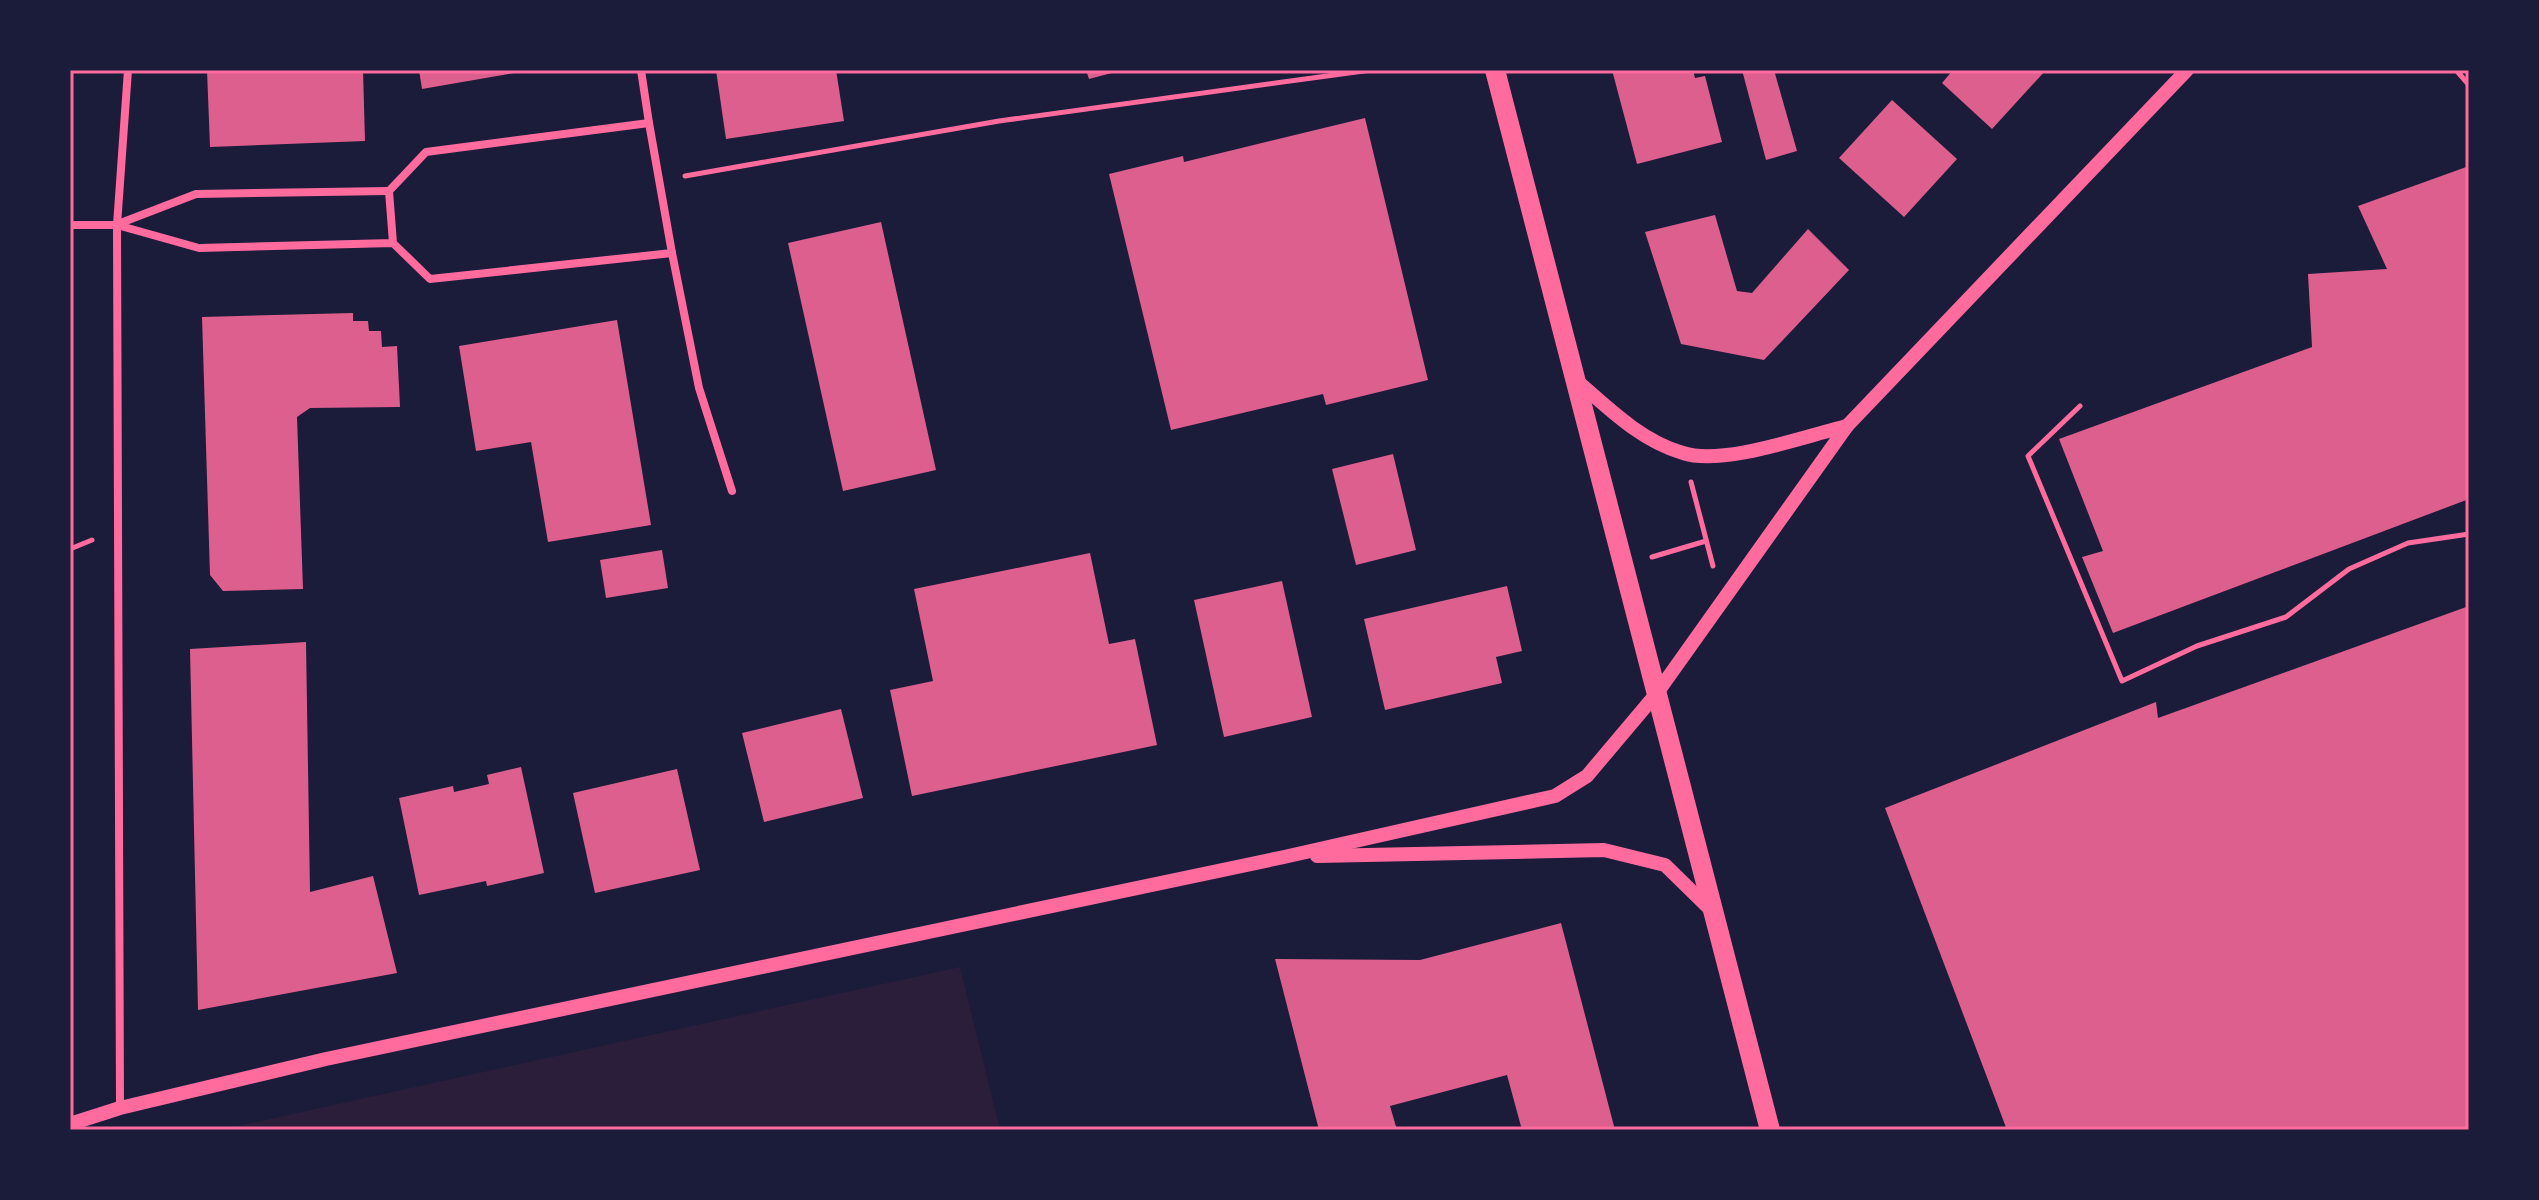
<svg xmlns="http://www.w3.org/2000/svg" width="2539" height="1200" font-family="Raleway,sans-serif">
  <rect width="100%" height="100%" fill="#1b1b3a"/>
  <path fill="#2a1e3b" d="M 960,967 L 1000,1130 L 219,1130 L 220,1130 Z"/>
  <g fill="#dd5f8e">
    <path d="M 207,70 L 363,70 L 365,141 L 210,147 Z"/>
    <path d="M 419,70 L 519,70 L 520,72 L 422,89 Z"/>
    <path d="M 716,70 L 836,70 L 844,121 L 726,139 Z"/>
    <path d="M 1086,70 L 1119,70 L 1119,71 L 1089,79 Z"/>
    <path d="M 1612,70 L 1693,70 L 1695,78 L 1705,76 L 1722,142 L 1637,164 Z"/>
    <path d="M 1742,70 L 1774,70 L 1797,151 L 1766,160 Z"/>
    <path d="M 1953,70 L 2046,70 L 1992,129 L 1942,83 Z"/>
    <path d="M 1892,100 L 1957,159 L 1904,217 L 1839,158 Z"/>
    <path d="M 1365,118 L 1428,380 L 1326,405 L 1323,394 L 1171,430 L 1109,174 L 1183,156 L 1184,162 Z"/>
    <path d="M 2469,166 L 2469,499 L 2113,633 L 2082,557 L 2103,551 L 2059,439 L 2312,347 L 2308,274 L 2387,269 L 2358,206 Z"/>
    <path d="M 1715,215 L 1737,291 L 1752,293 L 1808,229 L 1849,270 L 1764,360 L 1681,344 L 1645,232 Z"/>
    <path d="M 881,222 L 936,470 L 843,491 L 788,243 Z"/>
    <path d="M 353,313 L 353,321 L 368,321 L 369,331 L 381,331 L 382,347 L 397,346 L 400,407 L 310,408 L 297,417 L 303,589 L 223,591 L 210,575 L 202,317 Z"/>
    <path d="M 617,320 L 651,525 L 548,542 L 531,442 L 476,451 L 459,346 Z"/>
    <path d="M 1393,454 L 1416,550 L 1356,565 L 1332,469 Z"/>
    <path d="M 662,550 L 668,588 L 606,598 L 600,560 Z"/>
    <path d="M 1090,553 L 1109,644 L 1135,639 L 1157,745 L 912,796 L 890,690 L 933,681 L 914,589 Z"/>
    <path d="M 1282,581 L 1312,717 L 1224,737 L 1194,600 Z"/>
    <path d="M 1507,586 L 1522,651 L 1496,657 L 1502,683 L 1385,710 L 1364,619 Z"/>
    <path d="M 2469,606 L 2469,1130 L 2007,1130 L 1885,808 L 2156,702 L 2158,718 Z"/>
    <path d="M 306,642 L 310,892 L 373,876 L 397,973 L 198,1010 L 190,649 Z"/>
    <path d="M 841,709 L 863,798 L 764,822 L 742,733 Z"/>
    <path d="M 521,767 L 544,873 L 487,886 L 486,881 L 419,895 L 399,798 L 453,786 L 454,792 L 489,784 L 487,775 Z"/>
    <path d="M 677,769 L 700,870 L 595,893 L 573,793 Z"/>
    <path d="M 1561,923 L 1615,1130 L 1522,1130 L 1507,1075 L 1390,1106 L 1397,1130 L 1319,1130 L 1275,959 L 1420,960 Z"/>
  </g>
  <g fill="none" stroke-linecap="round" stroke-linejoin="round">
    <g stroke="#ff6b9d" stroke-width="5">
      <path d="M 2456,70 L 2469,85"/>
      <path d="M 685,176 L 999,121 L 1371,70"/>
      <path d="M 2080,406 L 2028,456 L 2122,681 L 2197,646 L 2286,617 L 2349,569 L 2408,543 L 2469,534"/>
      <path d="M 1691,482 L 1713,566"/>
      <path d="M 70,549 L 92,540"/>
      <path d="M 1652,557 L 1706,541"/>
    </g>
    <g stroke="#ff6b9d" stroke-width="8">
      <path d="M 641,70 L 649,123"/>
      <path d="M 118,224 L 196,194 L 389,191"/>
      <path d="M 70,225 L 117,225 L 199,248 L 393,243 L 430,279 L 672,253 L 649,123 L 426,152 L 389,191 L 393,243"/>
      <path d="M 672,253 L 699,388 L 732,491"/>
      <path d="M 120,1108 L 117,225 L 128,70"/>
    </g>
    <g stroke="#ff6b9d" stroke-width="14">
      <path d="M 1576,380 C 1608,408 1641,441 1683,453 C 1723,466 1805,436 1847,426"/>
      <path d="M 1317,856 L 1604,850 L 1665,865 L 1711,910"/>
      <path d="M 70,1124 L 120,1108 L 326,1059 L 1284,857 L 1555,796 L 1587,776 L 1657,693 L 1847,426 L 2187,70"/>
    </g>
    <path stroke="#ff6b9d" stroke-width="20" d="M 1495,70 L 1770,1130"/>
  </g>
  <rect width="2539" height="1200" fill="none" stroke="#1b1b3a" stroke-width="144"/>
  <rect x="72" y="72" width="2395" height="1056" fill="none" stroke="#ff6b9d" stroke-width="3"/>
</svg>
